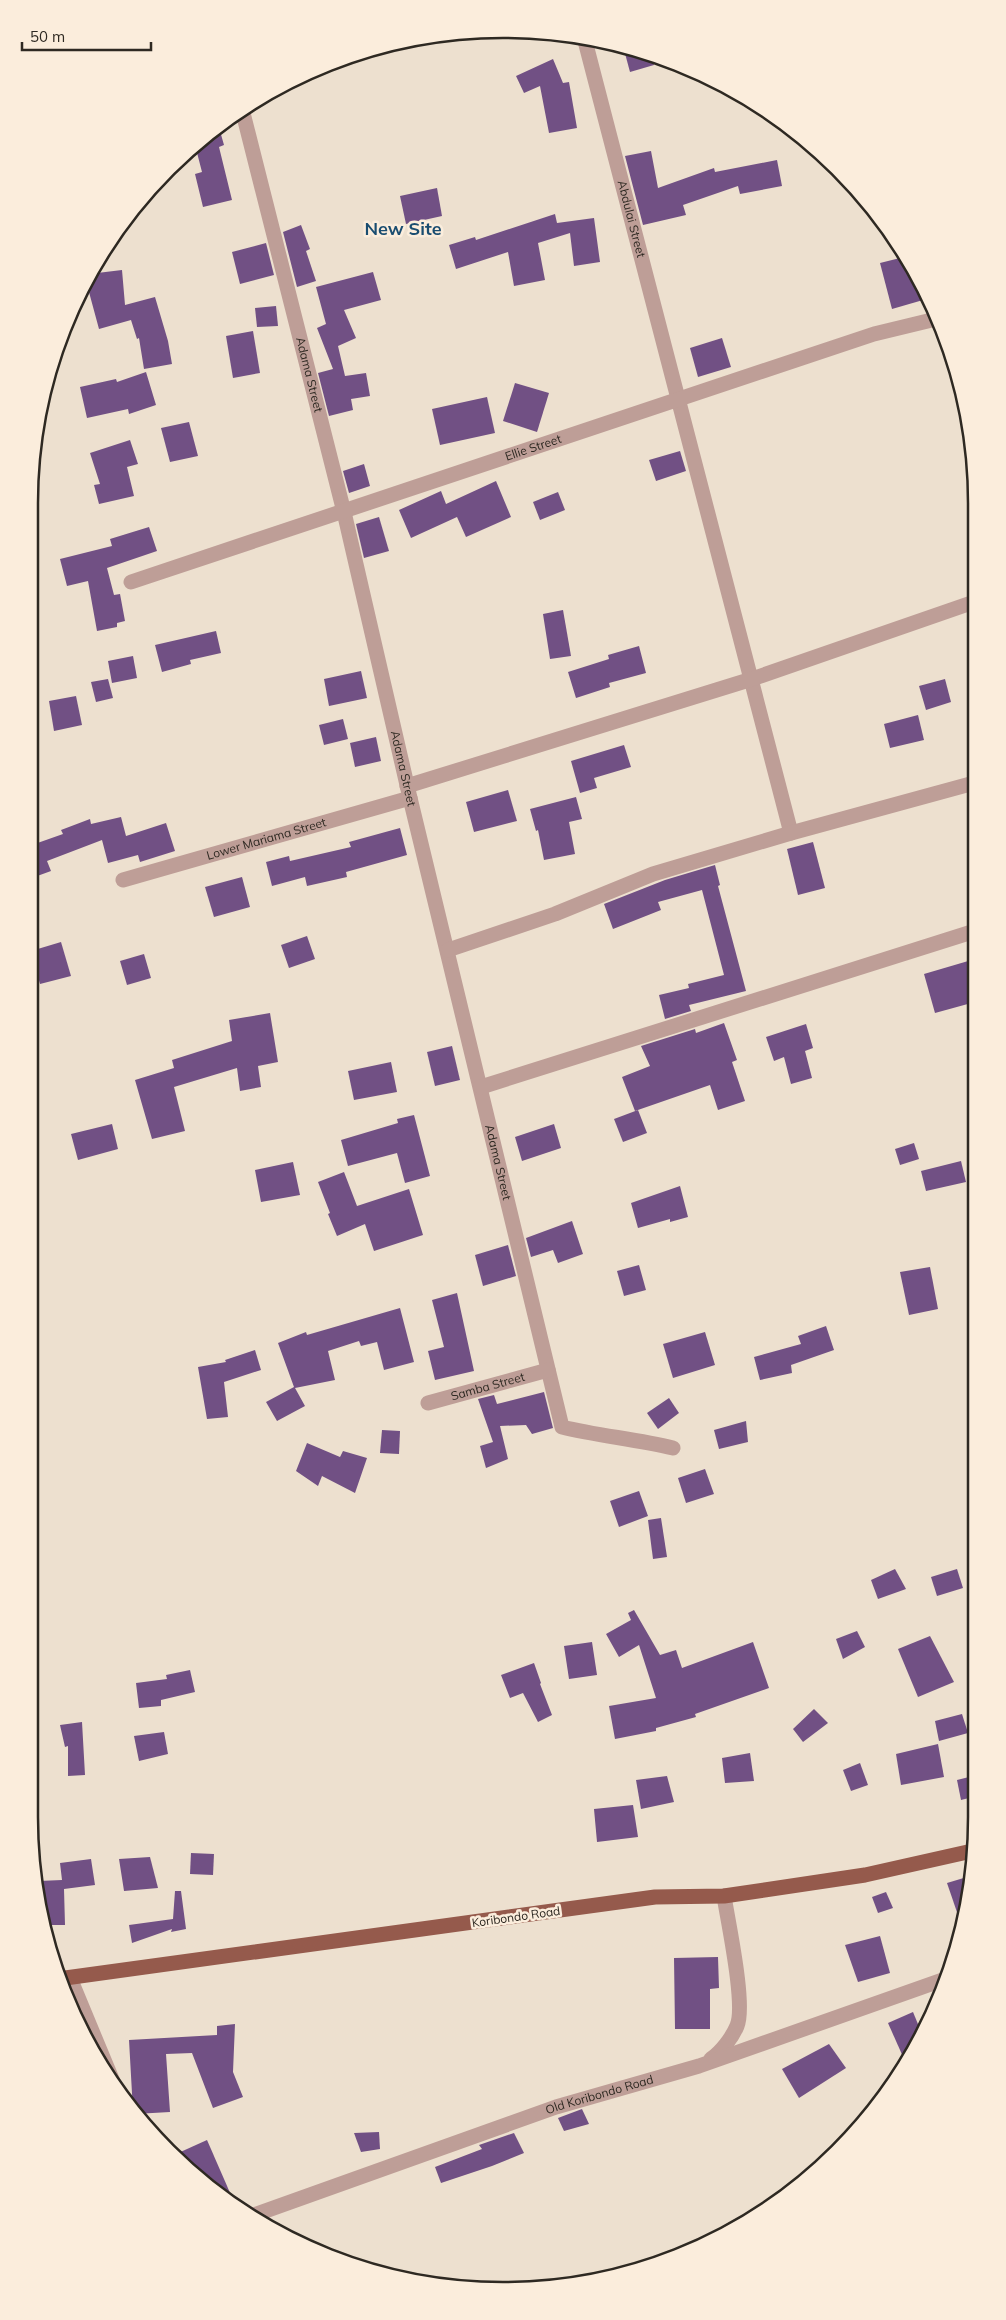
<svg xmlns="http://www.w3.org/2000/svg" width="1006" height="2320" font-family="Mulish,sans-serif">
  <rect width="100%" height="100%" fill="#ede0cf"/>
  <g fill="#715084">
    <path d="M 623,46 L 651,53 L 654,65 L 630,72 Z"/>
    <path d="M 553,59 L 563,83 L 569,82 L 577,128 L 549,133 L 540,86 L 524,93 L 516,76 Z"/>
    <path d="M 218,124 L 224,145 L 219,147 L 232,200 L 203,207 L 195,174 L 202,172 L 195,145 Z"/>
    <path d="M 651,151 L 658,188 L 714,168 L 715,172 L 777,160 L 782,186 L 740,194 L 738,186 L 683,205 L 686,215 L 643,225 L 625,156 Z"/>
    <path d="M 437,188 L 442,216 L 406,224 L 400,196 Z"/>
    <path d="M 555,214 L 557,223 L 594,218 L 600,262 L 574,266 L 570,233 L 538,243 L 545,280 L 514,286 L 508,252 L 456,269 L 449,245 L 475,237 L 476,240 Z"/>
    <path d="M 301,225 L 310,249 L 306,251 L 316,281 L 297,287 L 283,232 Z"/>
    <path d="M 266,243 L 274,275 L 240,284 L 232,252 Z"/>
    <path d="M 904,257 L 930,298 L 892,309 L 880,263 Z"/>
    <path d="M 122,270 L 125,305 L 155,297 L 168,341 L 172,364 L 144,369 L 139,338 L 137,339 L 131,320 L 99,329 L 86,281 L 89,274 Z"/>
    <path d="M 373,272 L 381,300 L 344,310 L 356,338 L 338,346 L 345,376 L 366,373 L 370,396 L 351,399 L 353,410 L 329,416 L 318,373 L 333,369 L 317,328 L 326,324 L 316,287 Z"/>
    <path d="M 276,306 L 278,326 L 257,327 L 255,308 Z"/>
    <path d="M 253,331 L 260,373 L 233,378 L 226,336 Z"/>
    <path d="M 722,338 L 731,367 L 698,377 L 690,348 Z"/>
    <path d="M 146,372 L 156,405 L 129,414 L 128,409 L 87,418 L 80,387 L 116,379 L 117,382 Z"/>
    <path d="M 515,383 L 549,393 L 537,432 L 503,421 Z"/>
    <path d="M 487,397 L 495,433 L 440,445 L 432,409 Z"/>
    <path d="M 189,422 L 198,456 L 170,462 L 161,428 Z"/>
    <path d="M 130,440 L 138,464 L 127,467 L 134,496 L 99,504 L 94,485 L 100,484 L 90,453 Z"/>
    <path d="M 680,451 L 686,471 L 656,481 L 649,460 Z"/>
    <path d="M 364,464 L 370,486 L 349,493 L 343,471 Z"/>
    <path d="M 496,481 L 511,517 L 466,537 L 457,517 L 411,538 L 399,510 L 441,491 L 446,504 Z"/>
    <path d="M 558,492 L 565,510 L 540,520 L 533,502 Z"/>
    <path d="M 379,517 L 389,551 L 364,558 L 356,524 Z"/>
    <path d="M 149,527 L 157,551 L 107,568 L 114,595 L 120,594 L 125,621 L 117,623 L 117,627 L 97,631 L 88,581 L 67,586 L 60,559 L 112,546 L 110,539 Z"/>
    <path d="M 563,610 L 571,656 L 550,659 L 543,614 Z"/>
    <path d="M 216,631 L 221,653 L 190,660 L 191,664 L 162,672 L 155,645 Z"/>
    <path d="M 639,646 L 646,673 L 609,683 L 610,687 L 576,698 L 568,672 L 609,659 L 608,655 Z"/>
    <path d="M 133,656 L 137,678 L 112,683 L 108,661 Z"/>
    <path d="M 361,671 L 367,698 L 329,706 L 324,679 Z"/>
    <path d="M 108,679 L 113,698 L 96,702 L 91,682 Z"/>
    <path d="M 945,679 L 951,702 L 926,710 L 919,686 Z"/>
    <path d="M 76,696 L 82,725 L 54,731 L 49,701 Z"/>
    <path d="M 918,715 L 924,740 L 890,748 L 884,724 Z"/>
    <path d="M 343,719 L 348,739 L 324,745 L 319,725 Z"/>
    <path d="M 376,737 L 381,761 L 355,767 L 350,743 Z"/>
    <path d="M 624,745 L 631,767 L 594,778 L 597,788 L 580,793 L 571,761 Z"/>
    <path d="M 508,790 L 517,821 L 474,832 L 466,802 Z"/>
    <path d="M 576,797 L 582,819 L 569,822 L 575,854 L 544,860 L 538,830 L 536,831 L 530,809 Z"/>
    <path d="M 121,817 L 126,836 L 166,823 L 175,851 L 140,862 L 138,855 L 108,863 L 102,840 L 47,861 L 51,871 L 29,879 L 29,846 L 63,834 L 61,830 L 90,819 L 91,824 Z"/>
    <path d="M 400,828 L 407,855 L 346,872 L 347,877 L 307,886 L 305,877 L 272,886 L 266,862 L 289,856 L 290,861 L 351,847 L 349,842 Z"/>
    <path d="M 813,842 L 825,888 L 798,895 L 787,849 Z"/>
    <path d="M 715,865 L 720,885 L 718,886 L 746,991 L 689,1005 L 691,1011 L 665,1019 L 659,995 L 689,988 L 688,984 L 724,975 L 702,890 L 658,902 L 661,910 L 613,929 L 604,904 L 665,880 Z"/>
    <path d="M 242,877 L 250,907 L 214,917 L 205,887 Z"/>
    <path d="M 307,936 L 315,959 L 289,968 L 281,945 Z"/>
    <path d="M 61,942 L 71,976 L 40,984 L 31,951 Z"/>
    <path d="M 144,954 L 151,978 L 127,985 L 120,961 Z"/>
    <path d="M 975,959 L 975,1002 L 935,1013 L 924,974 Z"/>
    <path d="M 270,1013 L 278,1062 L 258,1066 L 261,1087 L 240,1091 L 237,1068 L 174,1087 L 185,1131 L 152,1139 L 135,1080 L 174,1068 L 172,1060 L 232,1041 L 229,1020 Z"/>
    <path d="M 724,1023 L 737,1060 L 732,1062 L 745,1101 L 718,1110 L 710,1085 L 635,1111 L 622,1077 L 650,1066 L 641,1046 L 695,1029 L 696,1033 Z"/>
    <path d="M 806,1024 L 813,1048 L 805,1051 L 812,1078 L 791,1084 L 784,1057 L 774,1061 L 766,1037 Z"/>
    <path d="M 452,1046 L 460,1080 L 435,1086 L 427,1052 Z"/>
    <path d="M 391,1062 L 397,1092 L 354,1100 L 348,1071 Z"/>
    <path d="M 638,1110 L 647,1133 L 623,1142 L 614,1119 Z"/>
    <path d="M 414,1115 L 430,1176 L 405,1183 L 397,1153 L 348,1166 L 341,1140 L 398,1123 L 397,1119 Z"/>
    <path d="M 112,1124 L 118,1149 L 78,1160 L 71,1134 Z"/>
    <path d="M 554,1124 L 561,1148 L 522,1161 L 515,1137 Z"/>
    <path d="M 914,1143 L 919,1159 L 900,1165 L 895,1149 Z"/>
    <path d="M 961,1161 L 966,1182 L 926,1191 L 921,1171 Z"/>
    <path d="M 293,1162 L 300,1195 L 261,1202 L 255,1170 Z"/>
    <path d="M 344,1172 L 357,1206 L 409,1189 L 423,1235 L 374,1251 L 365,1224 L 337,1236 L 328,1214 L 330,1213 L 318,1182 Z"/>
    <path d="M 680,1186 L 688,1217 L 670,1222 L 670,1219 L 638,1228 L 631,1203 Z"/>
    <path d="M 572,1221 L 583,1254 L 558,1263 L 553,1250 L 531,1257 L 526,1238 Z"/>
    <path d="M 508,1245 L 516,1276 L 483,1286 L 475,1255 Z"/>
    <path d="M 639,1265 L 646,1290 L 624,1296 L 617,1271 Z"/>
    <path d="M 930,1267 L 938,1309 L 909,1315 L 900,1272 Z"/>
    <path d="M 457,1293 L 474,1371 L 435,1380 L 428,1351 L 444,1347 L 432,1300 Z"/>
    <path d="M 400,1308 L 414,1362 L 384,1370 L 377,1342 L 361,1346 L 359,1341 L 328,1351 L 335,1380 L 295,1388 L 305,1406 L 277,1421 L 266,1402 L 294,1387 L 278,1343 L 306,1332 L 307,1335 Z"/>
    <path d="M 826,1326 L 834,1350 L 791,1365 L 792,1373 L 760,1380 L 754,1357 L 801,1344 L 798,1336 Z"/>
    <path d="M 705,1332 L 715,1365 L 673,1378 L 663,1344 Z"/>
    <path d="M 255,1350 L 261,1370 L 224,1382 L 228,1417 L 207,1419 L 198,1367 L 226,1362 L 225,1360 Z"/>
    <path d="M 544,1392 L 553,1428 L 532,1434 L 526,1425 L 500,1426 L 508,1459 L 486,1468 L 480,1446 L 493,1442 L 478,1399 L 494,1395 L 497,1404 Z"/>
    <path d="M 669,1398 L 679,1413 L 658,1429 L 647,1413 Z"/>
    <path d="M 746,1421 L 748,1442 L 719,1449 L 714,1430 Z"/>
    <path d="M 382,1430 L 400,1431 L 399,1454 L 380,1453 Z"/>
    <path d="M 307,1443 L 340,1457 L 343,1451 L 367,1458 L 355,1493 L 322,1476 L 318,1486 L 296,1471 Z"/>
    <path d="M 705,1469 L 714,1494 L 686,1503 L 678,1478 Z"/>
    <path d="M 639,1491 L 648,1516 L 619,1527 L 610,1501 Z"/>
    <path d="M 661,1518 L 667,1557 L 653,1559 L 648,1520 Z"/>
    <path d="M 895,1569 L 906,1589 L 878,1599 L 871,1580 Z"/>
    <path d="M 957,1569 L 963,1588 L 937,1596 L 931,1577 Z"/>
    <path d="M 634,1610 L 660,1655 L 676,1650 L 682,1668 L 753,1642 L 769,1688 L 695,1714 L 696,1717 L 656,1728 L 656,1731 L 615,1739 L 609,1706 L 656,1698 L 639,1645 L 619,1657 L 606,1634 L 631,1620 L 628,1613 Z"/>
    <path d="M 857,1631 L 865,1647 L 843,1659 L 836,1639 Z"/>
    <path d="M 930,1636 L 954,1682 L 918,1697 L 898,1649 Z"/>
    <path d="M 592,1642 L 597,1675 L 569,1679 L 564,1646 Z"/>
    <path d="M 534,1663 L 541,1683 L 540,1684 L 552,1715 L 538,1722 L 523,1693 L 510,1698 L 501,1675 Z"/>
    <path d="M 190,1670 L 195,1692 L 161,1700 L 161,1706 L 139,1708 L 136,1683 L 167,1679 L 166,1675 Z"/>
    <path d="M 814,1709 L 828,1723 L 803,1742 L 793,1729 Z"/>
    <path d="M 962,1714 L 968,1733 L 939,1741 L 935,1721 Z"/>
    <path d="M 82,1722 L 85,1775 L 68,1776 L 68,1746 L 65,1747 L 60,1725 Z"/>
    <path d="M 164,1732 L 168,1754 L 139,1761 L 134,1736 Z"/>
    <path d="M 938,1744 L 944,1777 L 901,1785 L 896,1754 Z"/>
    <path d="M 750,1753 L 754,1781 L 725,1783 L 722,1758 Z"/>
    <path d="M 860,1763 L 868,1785 L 851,1791 L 843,1770 Z"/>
    <path d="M 977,1775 L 977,1796 L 961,1800 L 957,1780 Z"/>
    <path d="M 667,1776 L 674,1802 L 641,1809 L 636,1780 Z"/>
    <path d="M 633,1805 L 638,1837 L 597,1842 L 594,1809 Z"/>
    <path d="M 191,1853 L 214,1854 L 213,1875 L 190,1874 Z"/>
    <path d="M 150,1857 L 158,1888 L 124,1891 L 119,1859 Z"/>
    <path d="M 91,1859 L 95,1885 L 64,1889 L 65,1925 L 47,1925 L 39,1881 L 62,1880 L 60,1863 Z"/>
    <path d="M 967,1877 L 960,1921 L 947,1883 Z"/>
    <path d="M 175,1891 L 181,1891 L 186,1929 L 171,1932 L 172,1929 L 132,1943 L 129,1925 L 173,1919 Z"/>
    <path d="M 886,1892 L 893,1908 L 878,1913 L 872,1897 Z"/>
    <path d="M 880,1936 L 890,1973 L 858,1982 L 845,1945 Z"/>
    <path d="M 718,1957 L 719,1988 L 710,1989 L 710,2029 L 675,2029 L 674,1958 Z"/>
    <path d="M 913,2012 L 920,2029 L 904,2059 L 888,2023 Z"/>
    <path d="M 235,2024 L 233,2072 L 243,2097 L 213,2108 L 192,2053 L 166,2054 L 170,2112 L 135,2114 L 133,2111 L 129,2040 L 217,2035 L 217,2026 Z"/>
    <path d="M 829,2044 L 846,2068 L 799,2098 L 782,2069 Z"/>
    <path d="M 582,2109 L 589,2124 L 564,2131 L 558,2118 Z"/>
    <path d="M 379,2132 L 380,2149 L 361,2152 L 354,2133 Z"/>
    <path d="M 514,2133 L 524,2153 L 492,2166 L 441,2183 L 435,2167 L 482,2149 L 479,2145 Z"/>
    <path d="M 207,2140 L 234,2202 L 176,2154 Z"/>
  </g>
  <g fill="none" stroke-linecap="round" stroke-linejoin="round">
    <g stroke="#be9e97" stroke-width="15">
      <path id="s1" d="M 584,37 L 791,833"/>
      <path id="s2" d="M 242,109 L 344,512 L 410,798 L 562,1427 C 599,1436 636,1439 673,1448"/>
      <path id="s3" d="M 131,582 L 874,334 L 936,319"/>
      <path d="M 407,786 L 752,679 L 974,602"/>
      <path id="s4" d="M 123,880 L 410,798"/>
      <path d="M 448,950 L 555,914 L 653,874 L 791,833 L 974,783"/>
      <path d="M 481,1087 L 975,931"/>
      <path id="s5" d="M 428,1403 L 548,1370"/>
      <path d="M 70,1978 L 114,2084"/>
      <path d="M 711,2059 C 721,2052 732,2038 737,2026 C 746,2005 728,1922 724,1896"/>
      <path id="s6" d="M 251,2216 L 556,2107 L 699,2066 L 948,1978"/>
    </g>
    <path stroke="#955a4c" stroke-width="15" d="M 58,1979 L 655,1897 L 724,1896 L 865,1875 L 972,1851"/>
  </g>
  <g text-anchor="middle" stroke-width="5" stroke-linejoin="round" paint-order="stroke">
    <g font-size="12" fill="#2e2922" stroke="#fbeddc">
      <text dy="4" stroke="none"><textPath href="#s1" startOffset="188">Abdulai Street</textPath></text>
      <text dy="4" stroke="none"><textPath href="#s2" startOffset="274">Adama Street</textPath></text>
      <text dy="4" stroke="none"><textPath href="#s3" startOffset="424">Ellie Street</textPath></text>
      <text dy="4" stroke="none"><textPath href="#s2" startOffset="679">Adama Street</textPath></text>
      <text dy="4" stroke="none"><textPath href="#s4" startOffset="149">Lower Mariama Street</textPath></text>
      <text dy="4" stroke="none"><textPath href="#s2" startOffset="1084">Adama Street</textPath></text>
      <text dy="4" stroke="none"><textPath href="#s5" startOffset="62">Samba Street</textPath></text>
      <text transform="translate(516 1917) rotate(-8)" y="4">Koribondo Road</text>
      <text dy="4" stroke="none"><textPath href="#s6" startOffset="369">Old Koribondo Road</textPath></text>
    </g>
    <g font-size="18" font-weight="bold" fill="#1a4d70" stroke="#fbeddc">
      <text x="403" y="235">New Site</text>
    </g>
  </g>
  <path d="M0 0H1006V2320H0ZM503 38H503A465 465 0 0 1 968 503V1817A465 465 0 0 1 503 2282H503A465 465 0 0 1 38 1817V503A465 465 0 0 1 503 38Z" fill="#fbeddc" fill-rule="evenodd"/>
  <path fill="none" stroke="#2e2922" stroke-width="2.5" d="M503 38H503A465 465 0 0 1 968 503V1817A465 465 0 0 1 503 2282H503A465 465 0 0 1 38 1817V503A465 465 0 0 1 503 38Z"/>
  <path d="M22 42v8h129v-8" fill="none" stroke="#2e2922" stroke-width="2.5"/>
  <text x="30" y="42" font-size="15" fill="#2e2922" stroke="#fbeddc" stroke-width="4" paint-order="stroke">50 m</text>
</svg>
